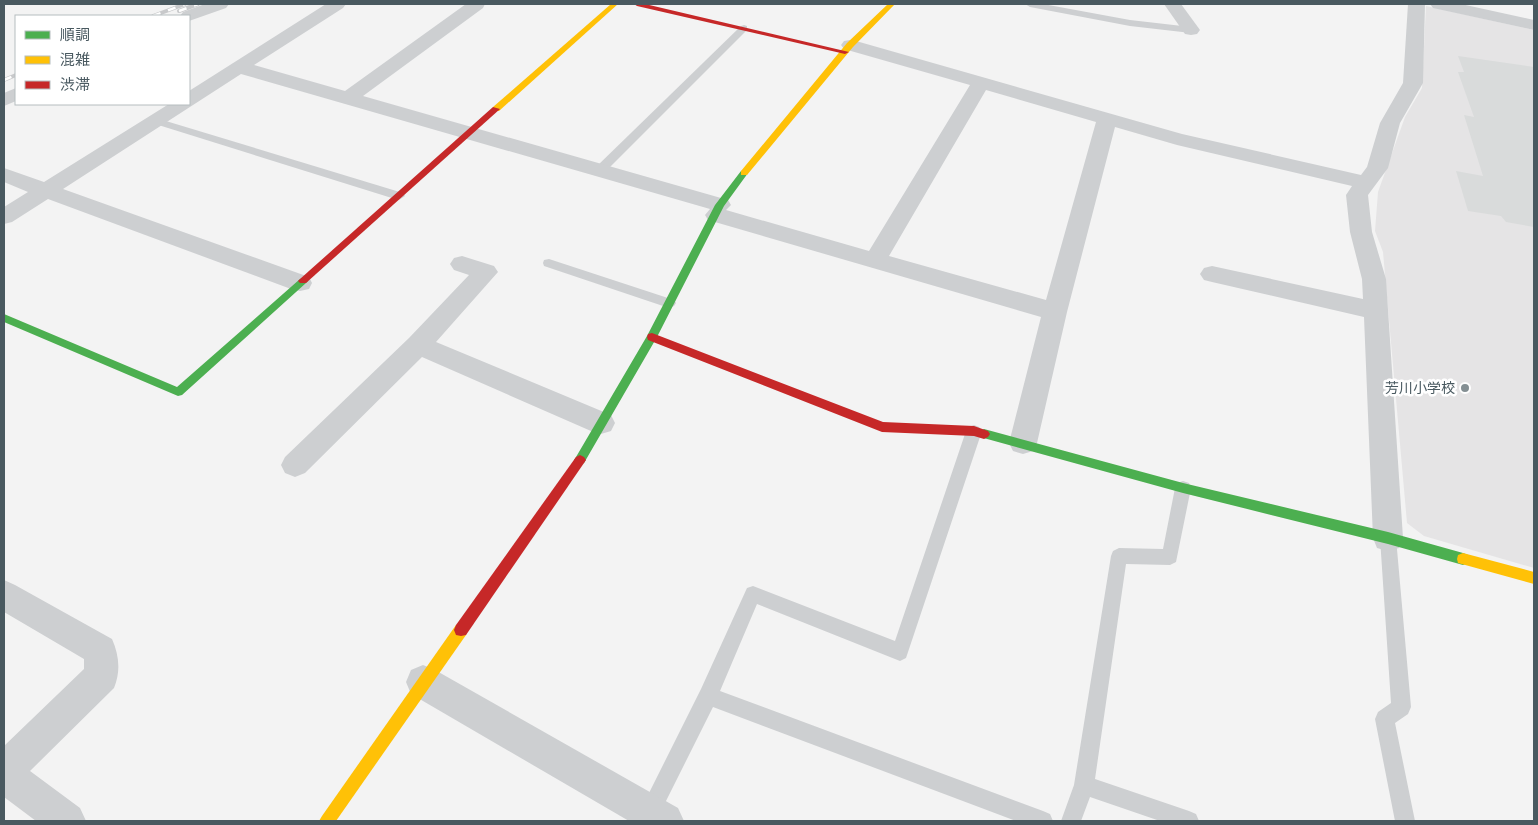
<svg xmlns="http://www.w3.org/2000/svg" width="1538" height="825" font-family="Commissioner,'Noto Sans JP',sans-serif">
  <rect width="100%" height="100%" fill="#f3f3f3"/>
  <path fill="#e5e4e5" d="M 1426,6 L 1534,30 L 1534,568 L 1424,536 L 1407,523 L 1383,252 L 1375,231 L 1378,192 L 1405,117 L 1422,88 Z"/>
  <path fill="#d9dbdb" d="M 1458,56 L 1534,67 L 1534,227 L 1506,222 L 1501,216 L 1468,211 L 1456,171 L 1483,176 L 1464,115 L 1474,117 L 1458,72 L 1464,72 Z"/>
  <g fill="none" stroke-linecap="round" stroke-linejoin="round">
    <g fill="#cdcfd1" fill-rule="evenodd">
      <path d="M 1025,4 L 1043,4 L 1130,20 L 1191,27 L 1196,30 L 1191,33 L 1130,26 L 1030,7 Z"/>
      <path d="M 744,25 L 747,26 L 747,30 L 603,174 L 595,174 L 593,171 L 595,168 L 741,26 Z"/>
      <path d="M 156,118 L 403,193 L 405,196 L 399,200 L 395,199 L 152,123 L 151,121 Z"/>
      <path d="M 549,259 L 674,300 L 676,303 L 674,306 L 669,308 L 544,266 L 543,263 L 544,260 Z"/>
      <path d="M 974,425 L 979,427 L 982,431 L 906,658 L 900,661 L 757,604 L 720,691 L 1043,811 L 1050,814 L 1053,821 L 1016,821 L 713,707 L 656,821 L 642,821 L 639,814 L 642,807 L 701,689 L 747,588 L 753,586 L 895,641 L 966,431 L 969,427 Z"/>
      <path d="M 1183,481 L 1189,483 L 1191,488 L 1176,562 L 1170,565 L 1126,564 L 1095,779 L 1189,811 L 1196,814 L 1199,821 L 1160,821 L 1090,797 L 1081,821 L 1061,821 L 1074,785 L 1111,556 L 1113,551 L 1119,548 L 1163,549 L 1175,488 L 1177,483 Z"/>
      <path d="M 1388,531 L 1394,533 L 1396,538 L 1411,707 L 1408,714 L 1395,723 L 1415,821 L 1395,821 L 1375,719 L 1378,712 L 1391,703 L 1380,538 L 1382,533 Z"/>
    </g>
    <g fill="#cdcfd1" fill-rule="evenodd">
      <path d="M 205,4 L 229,4 L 226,8 L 189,21 L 189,16 L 180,16 L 183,12 Z"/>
      <path d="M 326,4 L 346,4 L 343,8 L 254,65 L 345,91 L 466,4 L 485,4 L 483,8 L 363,96 L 728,200 L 731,205 L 726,210 L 869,251 L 970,85 L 844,49 L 841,45 L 844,41 L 850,40 L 856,41 L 1182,134 L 1361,175 L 1367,167 L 1380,123 L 1403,83 L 1408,4 L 1425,4 L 1423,83 L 1400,123 L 1388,168 L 1368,195 L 1372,232 L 1386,279 L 1403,538 L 1399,548 L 1388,551 L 1377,548 L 1373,538 L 1364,317 L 1212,282 L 1204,280 L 1200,274 L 1204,268 L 1212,266 L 1363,299 L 1362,279 L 1350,232 L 1346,195 L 1352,186 L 1177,145 L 1115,127 L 1067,312 L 1037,443 L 1033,451 L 1023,454 L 1013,451 L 1009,443 L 1041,317 L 708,220 L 705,215 L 710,209 L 241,74 L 63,189 L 309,277 L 312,283 L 309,289 L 300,291 L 291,289 L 48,199 L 12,222 L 4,224 L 4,207 L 28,192 L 4,182 L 4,168 L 44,182 L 169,104 L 189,104 L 189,91 ZM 986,90 L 1096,122 L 1046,300 L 889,256 Z"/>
      <path d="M 1164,4 L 1181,4 L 1200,30 L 1197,34 L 1191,35 L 1185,34 Z"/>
      <path d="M 1430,4 L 1461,4 L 1534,20 L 1534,30 L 1433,8 Z"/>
      <path d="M 16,88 L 16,101 L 4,106 L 4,93 Z"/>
      <path d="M 462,256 L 494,266 L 498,272 L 436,342 L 611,415 L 615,423 L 611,431 L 601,434 L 591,431 L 422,357 L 305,473 L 295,477 L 285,473 L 281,465 L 285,457 L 409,338 L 469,275 L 454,270 L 450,264 L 454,258 Z"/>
      <path d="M 4,580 L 15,585 L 112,639 C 119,655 121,671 114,688 L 30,771 L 80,808 L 86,821 L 36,821 L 4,797 L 4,746 L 84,669 L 84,659 L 4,612 Z"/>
      <path d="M 423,665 L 435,670 L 678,808 L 684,821 L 629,821 L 411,694 L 406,682 L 411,670 Z"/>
    </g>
    <g fill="#4caf50" fill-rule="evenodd">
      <path d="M 744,170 L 748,173 L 724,206 L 657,337 L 584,463 L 580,465 L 576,463 L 574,460 L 576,457 L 647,336 L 715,205 L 741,171 Z"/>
      <path d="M 303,278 L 308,281 L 306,283 L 182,395 L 178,396 L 4,322 L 4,314 L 177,387 L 300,279 Z"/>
      <path d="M 984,429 L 1183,483 L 1388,532 L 1463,553 L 1468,555 L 1469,559 L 1468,563 L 1463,565 L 1388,544 L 1183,493 L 980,437 L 978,434 L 980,431 Z"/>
    </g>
    <g fill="#ffc107" fill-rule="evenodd">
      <path d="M 611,4 L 618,4 L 499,111 L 493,111 L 493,107 Z"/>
      <path d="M 888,4 L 895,4 L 853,47 L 747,175 L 741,175 L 741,171 L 847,43 Z"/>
      <path d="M 1463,553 L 1534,572 L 1534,584 L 1458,563 L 1457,559 L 1458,555 Z"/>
      <path d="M 461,624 L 466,625 L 468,630 L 466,635 L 336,821 L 319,821 L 322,816 L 456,625 Z"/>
    </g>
    <g fill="#c62828" fill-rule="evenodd">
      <path d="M 634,4 L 645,4 L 849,52 L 845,54 L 637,6 Z"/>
      <path d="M 493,107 L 500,109 L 306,283 L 300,283 L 298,281 L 300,279 Z"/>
      <path d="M 652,333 L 883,422 L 974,426 L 988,431 L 990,434 L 988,437 L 984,439 L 974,436 L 882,432 L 648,340 L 647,337 L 648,334 Z"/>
      <path d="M 580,455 L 584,457 L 586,460 L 584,463 L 466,635 L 461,636 L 456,635 L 454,630 L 456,625 L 576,457 Z"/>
    </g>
    <g stroke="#c8c9cb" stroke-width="4">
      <g id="rail">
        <path d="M 179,11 L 198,4"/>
        <path d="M 153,16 L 185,4"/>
        <path d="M 4,80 L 16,75"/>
      </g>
    </g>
    <use href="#rail" stroke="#fff" stroke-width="2.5" stroke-dasharray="8" stroke-linecap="butt"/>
  </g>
  <circle fill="#848f93" stroke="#fff" stroke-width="2" cx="1465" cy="388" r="5"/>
  <g text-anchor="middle" stroke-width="5" stroke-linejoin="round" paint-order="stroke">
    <g font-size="14" fill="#495960" stroke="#fff" text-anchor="end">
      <text x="1455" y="393">芳川小学校</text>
    </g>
  </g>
  <rect width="1538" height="825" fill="none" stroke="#495960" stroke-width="10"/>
  <rect x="15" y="15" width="175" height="90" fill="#ffffff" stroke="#b6bdbf"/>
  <rect x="25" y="31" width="25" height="8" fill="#4caf50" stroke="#b6bdbf"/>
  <text x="60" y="40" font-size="15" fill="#495960">順調</text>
  <rect x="25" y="56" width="25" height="8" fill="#ffc107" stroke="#b6bdbf"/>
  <text x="60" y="65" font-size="15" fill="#495960">混雑</text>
  <rect x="25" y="81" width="25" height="8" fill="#c62828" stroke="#b6bdbf"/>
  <text x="60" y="90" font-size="15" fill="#495960">渋滞</text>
</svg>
